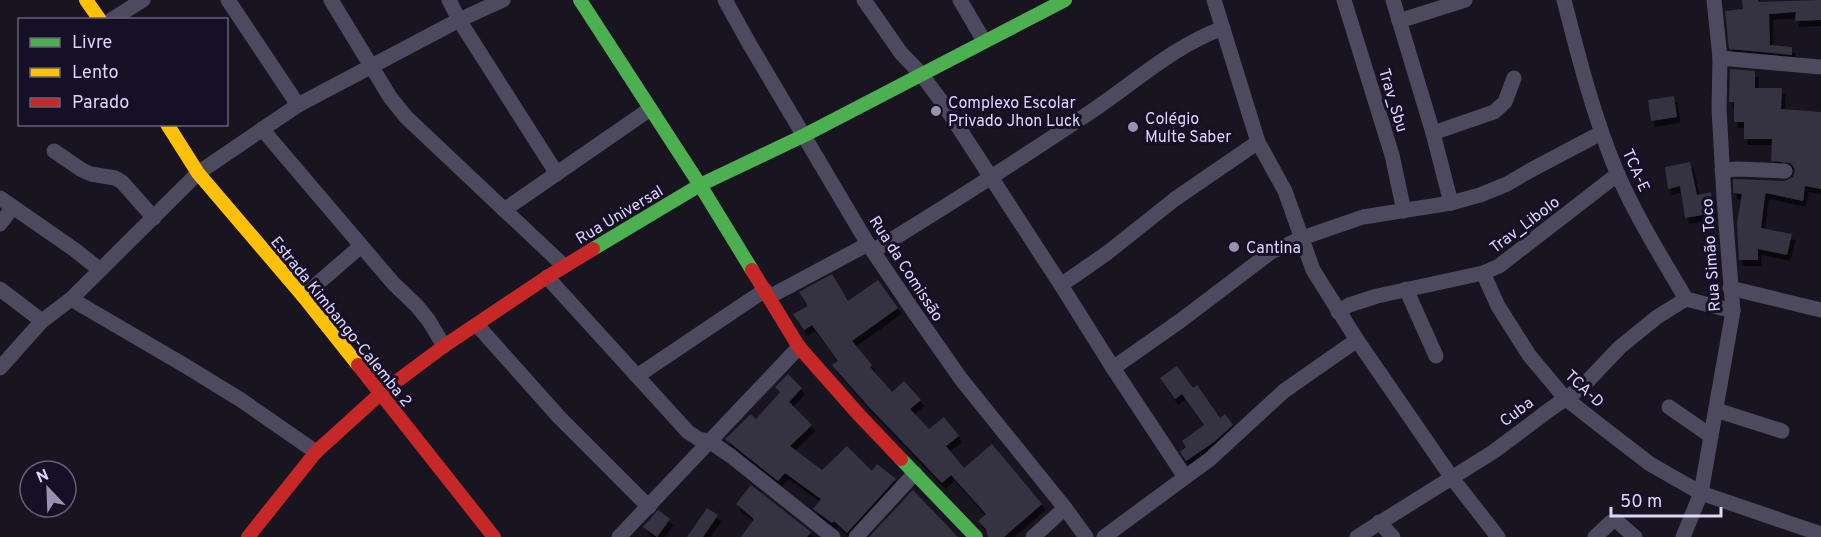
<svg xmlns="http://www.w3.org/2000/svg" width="1821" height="537" font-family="Overpass,sans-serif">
  <defs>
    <filter id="shadow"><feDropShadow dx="3.5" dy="6" stdDeviation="0" flood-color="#0009"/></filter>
  </defs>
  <rect width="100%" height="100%" fill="#181520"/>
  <g fill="#363242" filter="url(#shadow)">
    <path d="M 1742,0 L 1758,0 L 1758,2 L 1821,0 L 1821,20 L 1795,21 L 1796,12 L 1769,14 L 1770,45 L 1792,47 L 1792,55 L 1729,49 L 1725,11 L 1743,9 Z"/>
    <path d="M 1730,69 L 1755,71 L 1755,88 L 1782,88 L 1781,109 L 1821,112 L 1821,189 L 1805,186 L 1803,201 L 1766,193 L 1765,196 L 1761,228 L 1792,234 L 1787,255 L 1758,249 L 1758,260 L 1739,260 L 1737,222 L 1742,194 L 1733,193 L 1733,179 L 1785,181 L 1793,177 L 1795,171 L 1793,166 L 1790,163 L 1771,161 L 1772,139 L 1744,139 L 1744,122 L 1734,122 L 1734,102 L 1729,102 Z"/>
    <path d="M 1674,96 L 1677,117 L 1651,121 L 1648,100 Z"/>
    <path d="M 1690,162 L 1697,195 L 1711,192 L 1713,213 L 1685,218 L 1680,186 L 1668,189 L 1665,167 Z"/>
    <path d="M 832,274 L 848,301 L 878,280 L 898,308 L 852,341 L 872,365 L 870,367 L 892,392 L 904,381 L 921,400 L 910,409 L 929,429 L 944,417 L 959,436 L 946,446 L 964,468 L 992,444 L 1042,504 L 1004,537 L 988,537 L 986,529 L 978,521 L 986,514 L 951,475 L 942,483 L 869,407 L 832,365 L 838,361 L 812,325 L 804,330 L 793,314 L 808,306 L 799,292 Z"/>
    <path d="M 1177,366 L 1193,388 L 1197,385 L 1220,418 L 1225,414 L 1233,425 L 1214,442 L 1186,461 L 1180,452 L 1186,447 L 1182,441 L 1204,425 L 1182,394 L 1175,399 L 1160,378 Z"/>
    <path d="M 788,374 L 802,388 L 789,402 L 812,425 L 790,446 L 822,470 L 847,446 L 872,471 L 877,464 L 896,479 L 847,533 L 834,521 L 832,523 L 813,509 L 821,499 L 785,473 L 778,481 L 725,439 L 751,414 L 756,419 L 780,392 L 775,387 Z"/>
    <path d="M 751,485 L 811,532 L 807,537 L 741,537 L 754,519 L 736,504 Z"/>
    <path d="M 913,490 L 958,537 L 869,537 Z"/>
    <path d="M 707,508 L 718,515 L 703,537 L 687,537 Z"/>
    <path d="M 658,510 L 670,519 L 657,537 L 643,527 Z"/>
  </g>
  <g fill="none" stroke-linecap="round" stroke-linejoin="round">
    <g stroke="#4d4a60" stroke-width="15">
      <path d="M 228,0 L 298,105"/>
      <path d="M 331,0 L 390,97 L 406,117 L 564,266"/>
      <path d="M 449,0 L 459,20 L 557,174"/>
      <path d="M 725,0 L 750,45 L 868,244 L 912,309 L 961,379 L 1065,508 L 1086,537"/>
      <path d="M 864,0 L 901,53 L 921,74 L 942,102 L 1061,285 L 1113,368 L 1185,477"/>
      <path d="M 960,0 L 984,41"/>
      <path d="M 1214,0 L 1258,142 L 1285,191 L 1313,270 L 1357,340 L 1452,478 L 1498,537"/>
      <path d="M 1344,0 L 1392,155 L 1404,211"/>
      <path d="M 1393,0 L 1433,133 L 1451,203"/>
      <path d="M 1564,0 C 1579,59 1594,118 1618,175 C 1637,218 1662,258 1686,299 L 1733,311"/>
      <path d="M 111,20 L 143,0"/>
      <path d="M 1399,21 L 1465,0"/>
      <path d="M 1720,58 L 1821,67"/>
      <path d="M 262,129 L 393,283 L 417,306 L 429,321 L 444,346"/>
      <path d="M 1433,133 L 1494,112 L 1505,102 L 1514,78"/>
      <path d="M 54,151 L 82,170 L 91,174 L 115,178 L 122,182 L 154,218"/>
      <path d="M 1722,170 L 1738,169 L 1785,171"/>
      <path d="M 0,198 L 75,250 L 99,269"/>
      <path d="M 504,210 L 650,109"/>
      <path d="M 0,224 L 13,207"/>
      <path d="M 873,251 C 947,206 1020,159 1092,111 C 1135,82 1174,46 1223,28"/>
      <path d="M 1483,273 L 1498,306 L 1529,355 L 1565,398 L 1602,427 L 1650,464 L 1701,493 L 1821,534"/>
      <path d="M 547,277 L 688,432 L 699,439 L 709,441 L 731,456 L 833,537"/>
      <path d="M 1061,285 L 1107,253 L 1175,199 L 1258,142"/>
      <path d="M 1730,288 L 1821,310"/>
      <path d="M 0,289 L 42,321"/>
      <path d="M 1406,289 L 1436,356"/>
      <path d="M 303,296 L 361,246"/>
      <path d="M 769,297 L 868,244"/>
      <path d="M 71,299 L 184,365 L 241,400 L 316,452"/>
      <path d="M 1338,312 L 1349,305 L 1377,296 L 1483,273 L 1499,266 L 1618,174"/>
      <path d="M 477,325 L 559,417 L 649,507"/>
      <path d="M 0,368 L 42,321 L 71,299 L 198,173 L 298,105 L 459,20 L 503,0"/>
      <path d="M 1113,368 L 1180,321 L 1271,252 L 1302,238 L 1363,217 L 1451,203 L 1480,195 L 1507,184 L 1531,170 L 1601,133"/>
      <path d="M 637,376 L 765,290"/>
      <path d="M 1669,407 L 1711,436"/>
      <path d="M 1716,410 L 1782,431"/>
      <path d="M 1379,522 L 1393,537"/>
      <path d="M 619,537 L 799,347"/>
      <path d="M 856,537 L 915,473"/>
      <path d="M 1033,537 L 1065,508"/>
      <path d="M 1104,537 L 1210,459 L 1284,391 L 1357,340"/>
      <path d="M 1357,537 L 1493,452 L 1549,410 L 1582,387 L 1620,347 L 1657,317 L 1686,299"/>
      <path d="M 1595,537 L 1611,522 L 1618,522 L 1635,537"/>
      <path d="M 1683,537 L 1701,493 L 1733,311 L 1724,198 L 1719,108 L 1720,58 L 1714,0"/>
    </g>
    <g stroke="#4caf50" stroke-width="14">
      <path d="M 580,0 L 700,185 L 752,270"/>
      <path d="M 593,249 L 700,185 L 805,135 L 1065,0"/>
      <path d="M 901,459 L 976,537"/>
    </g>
    <g stroke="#ffc107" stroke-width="14">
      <path d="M 86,0 L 100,20"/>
      <path d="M 167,124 L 198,173 L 303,296 L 358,365"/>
    </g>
    <g stroke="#c62828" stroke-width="14">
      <path d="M 752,270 L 799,347 L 860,416 L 901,459"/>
      <path d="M 358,365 L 494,537"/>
      <path d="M 248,537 L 316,452 L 381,393 L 444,346 L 547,277 L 593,249"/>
    </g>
  </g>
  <g fill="#9892b0" stroke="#151025" stroke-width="2">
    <circle cx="936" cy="111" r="6"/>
    <circle cx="1133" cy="127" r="6"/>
    <circle cx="1234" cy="247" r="6"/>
  </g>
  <g text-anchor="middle" stroke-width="6" stroke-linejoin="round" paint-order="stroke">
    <g font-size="16" fill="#ddd5fe" stroke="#151025">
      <text transform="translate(1394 100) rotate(73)" y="6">Trav_Sbu</text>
      <text transform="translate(1637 170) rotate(66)" y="6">TCA-E</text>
      <text transform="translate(619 214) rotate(-31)" y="6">Rua Universal</text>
      <text transform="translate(1524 224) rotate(-37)" y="6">Trav_Libolo</text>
      <text transform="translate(1710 255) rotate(-94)" y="6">Rua Simão Toco</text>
      <text transform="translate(907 268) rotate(57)" y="6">Rua da Comissão</text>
      <text transform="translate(342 321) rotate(51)" y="6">Estrada Kimbango-Calemba 2</text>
      <text transform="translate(1585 388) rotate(43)" y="6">TCA-D</text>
      <text transform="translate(1516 411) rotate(-37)" y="6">Cuba</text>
    </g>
    <g font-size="16" fill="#ddd5fe" stroke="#151025" text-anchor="start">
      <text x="948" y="108">Complexo Escolar<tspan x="948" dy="18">Privado Jhon Luck</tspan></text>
      <text x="1145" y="124">Colégio<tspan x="1145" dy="18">Multe Saber</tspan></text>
      <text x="1246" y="253">Cantina</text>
    </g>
  </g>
  <rect x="18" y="18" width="210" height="108" fill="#151025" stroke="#655f7c" stroke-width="1.5"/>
  <rect x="30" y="38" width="30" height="9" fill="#4caf50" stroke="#655f7c" stroke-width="1.5"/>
  <text x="72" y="48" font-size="18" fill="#ddd5fe">Livre</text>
  <rect x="30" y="68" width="30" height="9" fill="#ffc107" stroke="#655f7c" stroke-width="1.5"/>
  <text x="72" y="78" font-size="18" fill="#ddd5fe">Lento</text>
  <rect x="30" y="98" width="30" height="9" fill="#c62828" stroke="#655f7c" stroke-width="1.5"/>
  <text x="72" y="108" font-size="18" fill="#ddd5fe">Parado</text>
  <g transform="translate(48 489) rotate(337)"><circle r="28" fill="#151025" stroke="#655f7c" stroke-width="1.5"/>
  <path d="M0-4.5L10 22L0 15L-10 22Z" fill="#9892b0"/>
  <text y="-9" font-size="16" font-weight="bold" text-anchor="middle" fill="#ddd5fe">N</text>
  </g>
  <path d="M1611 507v9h110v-9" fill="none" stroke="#ddd5fe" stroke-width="3"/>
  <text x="1620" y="507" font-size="18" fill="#ddd5fe" stroke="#151025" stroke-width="4.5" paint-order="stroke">50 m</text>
</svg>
